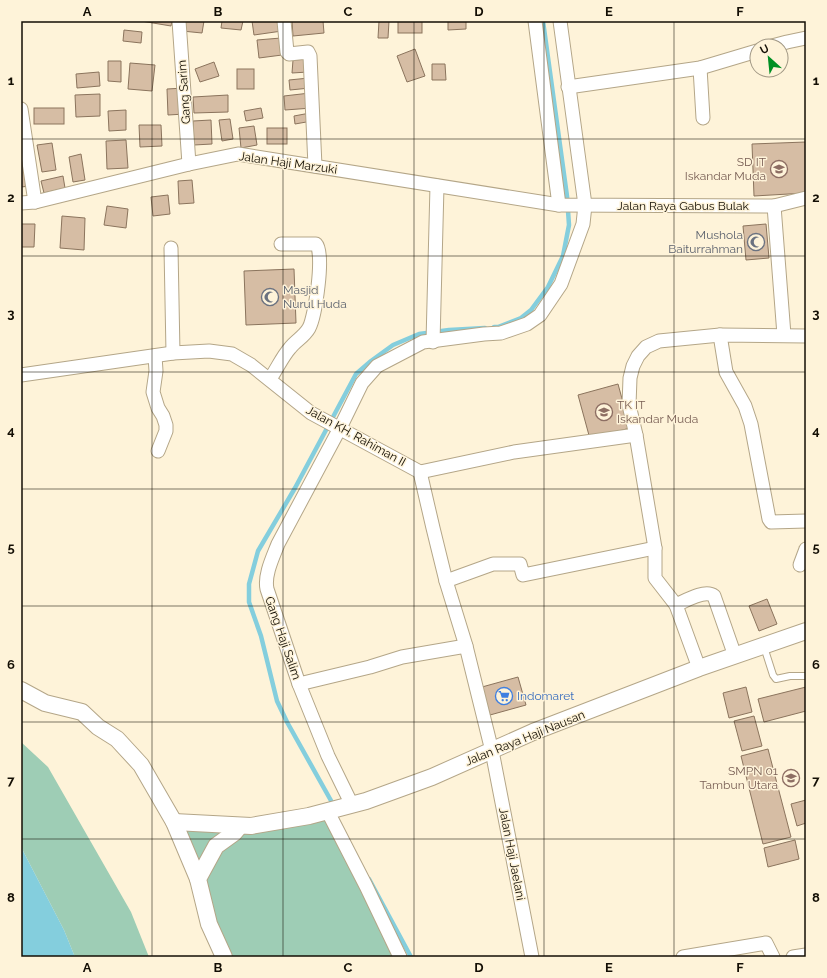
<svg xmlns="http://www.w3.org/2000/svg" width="827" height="978" font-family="Raleway,sans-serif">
  <rect width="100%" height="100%" fill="#fef3d9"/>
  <g fill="#9ecdb5">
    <path d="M 21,742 L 48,767 L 131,912 L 149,957 L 75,957 L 64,930 L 21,847 Z"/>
    <path d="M 328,812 L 400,957 L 224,957 L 181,840 L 188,823 Z"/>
  </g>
  <path fill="#84cedd" d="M 21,847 L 64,930 L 75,957 L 21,957 Z"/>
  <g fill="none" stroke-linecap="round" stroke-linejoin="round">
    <g stroke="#84cedd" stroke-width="4.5">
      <path d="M 494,327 L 498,327 L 521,318 L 531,310 L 548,287 L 563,256 L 569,225 L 567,196 L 543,21"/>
      <path d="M 334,806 L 287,722 L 277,701 L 261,636 L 249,602 L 249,584 L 258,551 L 295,488 L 356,374 L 371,361 L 393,345 L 419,334 L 449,330 L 485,328"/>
      <path d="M 369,879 L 411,957"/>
    </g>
  </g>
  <g fill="#d6bda4" stroke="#8b745d">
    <path d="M 141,21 L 172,21 L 171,26 Z"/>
    <path d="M 183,21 L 204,21 L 202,33 L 182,31 Z"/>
    <path d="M 222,21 L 243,21 L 241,30 L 221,28 Z"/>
    <path d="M 252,21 L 281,21 L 282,31 L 254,35 Z"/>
    <path d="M 292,21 L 323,21 L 324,33 L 293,36 Z"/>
    <path d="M 379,21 L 389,21 L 388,38 L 378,38 Z"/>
    <rect x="398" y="21" width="24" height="12"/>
    <path d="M 448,21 L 466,21 L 466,29 L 448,30 Z"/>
    <path d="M 124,30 L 142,32 L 141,43 L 123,41 Z"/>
    <path d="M 281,38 L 282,55 L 259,58 L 257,40 Z"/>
    <path d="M 415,49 L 425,76 L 407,82 L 397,56 Z"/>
    <path d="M 308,59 L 308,72 L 292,73 L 293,60 Z"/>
    <path d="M 108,61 L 121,61 L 121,82 L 108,81 Z"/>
    <path d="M 214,62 L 219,76 L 200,82 L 195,69 Z"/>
    <path d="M 130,63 L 155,65 L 152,91 L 128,89 Z"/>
    <path d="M 432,64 L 445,64 L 446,80 L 432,80 Z"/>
    <rect x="237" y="69" width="17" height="20"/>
    <path d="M 99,72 L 100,86 L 77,88 L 76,74 Z"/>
    <path d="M 309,78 L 310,88 L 290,90 L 289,80 Z"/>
    <path d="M 184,88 L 185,114 L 168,115 L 167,89 Z"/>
    <path d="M 310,93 L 312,108 L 285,110 L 284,96 Z"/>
    <path d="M 100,94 L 100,116 L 76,117 L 75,95 Z"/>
    <path d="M 228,95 L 228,112 L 194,113 L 193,97 Z"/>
    <rect x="34" y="108" width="30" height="16"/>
    <path d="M 261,108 L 263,118 L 246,121 L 244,111 Z"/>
    <path d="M 126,110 L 126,130 L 109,131 L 108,111 Z"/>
    <path d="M 310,113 L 312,121 L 295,124 L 294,116 Z"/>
    <path d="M 230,119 L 233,139 L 222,141 L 219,120 Z"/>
    <path d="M 211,120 L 212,144 L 194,145 L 193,121 Z"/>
    <path d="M 139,125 L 161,125 L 162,146 L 140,147 Z"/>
    <path d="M 254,126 L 257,145 L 241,148 L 239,128 Z"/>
    <rect x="267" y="128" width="20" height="16"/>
    <path d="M 126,140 L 128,168 L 107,169 L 106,141 Z"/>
    <path d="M 806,142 L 806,193 L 754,196 L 752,144 Z"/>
    <path d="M 52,143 L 56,170 L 42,172 L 37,145 Z"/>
    <path d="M 81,154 L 85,180 L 73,182 L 69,157 Z"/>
    <path d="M 27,155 L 30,186 L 21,187 L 21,156 Z"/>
    <path d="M 63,176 L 65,188 L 44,193 L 41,181 Z"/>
    <path d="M 192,180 L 194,203 L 179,204 L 178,181 Z"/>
    <path d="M 168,195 L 170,214 L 153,216 L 151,197 Z"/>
    <path d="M 107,206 L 128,209 L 126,228 L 104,225 Z"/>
    <path d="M 62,216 L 85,218 L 84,250 L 60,248 Z"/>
    <path d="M 21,224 L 35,224 L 34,247 L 21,247 Z"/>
    <path d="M 766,224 L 769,258 L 746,260 L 743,226 Z"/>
    <path d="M 294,269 L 296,323 L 246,325 L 244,271 Z"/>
    <path d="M 618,384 L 630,428 L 590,439 L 578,395 Z"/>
    <path d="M 767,599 L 777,624 L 759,631 L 749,606 Z"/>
    <path d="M 518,677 L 526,705 L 490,715 L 482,687 Z"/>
    <path d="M 746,687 L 752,712 L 729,718 L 723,693 Z"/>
    <path d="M 806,687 L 806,711 L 764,722 L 758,699 Z"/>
    <path d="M 754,716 L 762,746 L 742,751 L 734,721 Z"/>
    <path d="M 768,749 L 791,837 L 763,844 L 741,756 Z"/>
    <path d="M 806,800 L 806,823 L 797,826 L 791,804 Z"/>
    <path d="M 795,840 L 799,859 L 768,867 L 764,848 Z"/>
  </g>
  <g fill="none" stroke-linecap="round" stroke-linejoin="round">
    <g stroke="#b4a688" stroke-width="8">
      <path id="service" d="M 764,647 L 773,675 L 776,679 L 790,676 L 806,676"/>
    </g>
    <g stroke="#b4a688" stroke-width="15">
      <g id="minor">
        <path d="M 179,21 L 189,164"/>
        <path d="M 284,21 L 287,52 L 289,54 L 308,52 L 310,56 L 315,166"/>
        <path d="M 535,21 L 559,205"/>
        <path d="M 772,46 L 787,42 L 806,38"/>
        <path d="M 700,68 L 703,118"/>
        <path d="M 568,87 L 700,68 L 757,51"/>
        <path d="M 21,109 L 35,202"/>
        <path d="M 21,203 L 35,202 L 189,164 L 238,154 L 559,205 L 774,206 L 806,198"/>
        <path d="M 774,206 L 784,335"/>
        <path d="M 171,248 L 173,353"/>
        <path d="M 720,335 L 726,372 L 745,406 L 751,424 L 769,519 L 771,522 L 806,521"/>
        <path d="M 433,342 L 437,186"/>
        <path d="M 155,356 L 156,371 L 153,392 L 158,408 L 163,416 L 166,425 L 166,431 L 158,451"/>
        <path d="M 21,375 L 173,353 L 209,351 L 232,354 L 251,365 L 311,413 L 420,472 L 433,528 L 446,581 L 466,646 L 492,751 L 532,957"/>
        <path d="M 270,379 C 277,369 282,357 290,348 C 296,340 304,337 309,328 C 315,317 325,253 316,244 L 281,244"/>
        <path d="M 420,472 L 514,452 L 636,435"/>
        <path d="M 800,565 L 806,549"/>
        <path d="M 446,581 L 493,564 L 520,564 L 523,575 L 655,548"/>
        <path d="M 676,605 C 685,601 705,589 714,596 L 735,656"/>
        <path d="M 699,668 L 676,605 L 655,578 L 655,548 L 636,435 L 629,405 L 630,378 L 633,366 L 638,356 L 646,347 L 659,341 L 720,335 L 806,336"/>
        <path d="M 299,684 L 370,667 L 402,657 L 466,646"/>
        <path d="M 352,805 L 328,756 L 299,684 L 267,589 C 264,575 273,557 278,544 L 340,428 L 362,383 L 377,366 L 423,342 L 484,334 L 501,333 L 527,324 L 540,315 L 561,284 L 583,224 L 585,205 L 560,21"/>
        <path d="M 328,812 L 366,886 L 400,957"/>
        <path d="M 683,957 L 766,943 L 773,957"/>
        <path d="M 793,957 L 806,955"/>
      </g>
    </g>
    <g stroke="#b4a688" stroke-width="18">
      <g id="tertiary">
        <path d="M 21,690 L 45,703 L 82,712 L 98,727 L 117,739 L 141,765 L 174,822 L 198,879"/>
        <path d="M 174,822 L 251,826 L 309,816 L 366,801 L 432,777 L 533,732 L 699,668 L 806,631"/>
        <path d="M 224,957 L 209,924 L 198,879 L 216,846 L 234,833 L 240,826"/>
      </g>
    </g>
    <use href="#service" stroke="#fff" stroke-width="6"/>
    <use href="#minor" stroke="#fff" stroke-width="13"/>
    <use href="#tertiary" stroke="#fff" stroke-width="16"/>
  </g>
  <path fill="none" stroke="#130e04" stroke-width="1" stroke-opacity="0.55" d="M 152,21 L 152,957M 283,21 L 283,957M 414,21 L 414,957M 544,21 L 544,957M 674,21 L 674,957M 21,139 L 806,139M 21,256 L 806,256M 21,372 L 806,372M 21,489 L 806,489M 21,606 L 806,606M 21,722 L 806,722M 21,839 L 806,839"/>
  <defs>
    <g id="school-ring" transform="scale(0.9)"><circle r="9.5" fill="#fef3d9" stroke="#8d6e63" stroke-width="1.5"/><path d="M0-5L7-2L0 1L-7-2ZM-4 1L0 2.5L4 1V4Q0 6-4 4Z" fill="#8d6e63"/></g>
    <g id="mosque-ring" transform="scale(0.9)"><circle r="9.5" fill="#fef3d9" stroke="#6b7280" stroke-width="1.5"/><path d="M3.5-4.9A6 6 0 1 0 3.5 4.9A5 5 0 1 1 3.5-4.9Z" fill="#6b7280"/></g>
    <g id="supermarket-ring" transform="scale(0.9)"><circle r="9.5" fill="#fef3d9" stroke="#3f7fe0" stroke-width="1.5"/><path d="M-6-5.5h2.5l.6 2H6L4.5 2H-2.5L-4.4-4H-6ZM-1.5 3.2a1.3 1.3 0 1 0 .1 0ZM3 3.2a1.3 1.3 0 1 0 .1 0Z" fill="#3f7fe0"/></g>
  </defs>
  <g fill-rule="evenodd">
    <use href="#school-ring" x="779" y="169"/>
    <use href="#mosque-ring" x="756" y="242"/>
    <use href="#mosque-ring" x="270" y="297"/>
    <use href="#school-ring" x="604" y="412"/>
    <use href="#supermarket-ring" x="504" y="696"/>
    <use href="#school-ring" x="791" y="778"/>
  </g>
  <g text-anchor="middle" stroke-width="3" stroke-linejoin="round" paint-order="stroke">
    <g font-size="12" fill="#130e04" stroke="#fef3d9">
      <text transform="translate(184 92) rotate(-94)" y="4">Gang Sarim</text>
      <text transform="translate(288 163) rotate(8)" y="4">Jalan Haji Marzuki</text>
      <text x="683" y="210">Jalan Raya Gabus Bulak</text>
      <text transform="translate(356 436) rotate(29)" y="4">Jalan KH. Rahiman II</text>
      <text transform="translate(283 638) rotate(71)" y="4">Gang Haji Salim</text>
      <text transform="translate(525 738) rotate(-22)" y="4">Jalan Raya Haji Nausan</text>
      <text transform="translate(512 854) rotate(79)" y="4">Jalan Haji Jaelani</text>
    </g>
    <g font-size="12" fill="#785e54" stroke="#fef3d9" text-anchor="end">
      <text x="766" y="166">SD IT<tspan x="766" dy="14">Iskandar Muda</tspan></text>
      <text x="617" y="409" text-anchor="start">TK IT<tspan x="617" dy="14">Iskandar Muda</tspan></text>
      <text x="778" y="775">SMPN 01<tspan x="778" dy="14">Tambun Utara</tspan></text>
    </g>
    <g font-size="12" fill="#5b616d" stroke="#fef3d9" text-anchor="end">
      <text x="743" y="239">Mushola<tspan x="743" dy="14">Baiturrahman</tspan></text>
      <text x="283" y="294" text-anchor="start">Masjid<tspan x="283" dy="14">Nurul Huda</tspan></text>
    </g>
    <g font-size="12" fill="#366cbe" stroke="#fef3d9" text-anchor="start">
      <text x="517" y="700">Indomaret</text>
    </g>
  </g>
  <rect width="827" height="978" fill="none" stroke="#fef3d9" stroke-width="44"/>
  <g transform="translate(769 58) rotate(333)"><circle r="19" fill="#fef3d9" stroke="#a09784"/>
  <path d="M0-3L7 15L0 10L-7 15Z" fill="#009024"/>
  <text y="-6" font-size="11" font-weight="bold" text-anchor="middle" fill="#130e04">U</text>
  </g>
  <rect x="22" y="22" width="783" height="934" fill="none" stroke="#130e04" stroke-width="1.5"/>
  <g font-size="13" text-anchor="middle" font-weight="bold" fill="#130e04">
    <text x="87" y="16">A</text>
    <text x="218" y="16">B</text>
    <text x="348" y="16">C</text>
    <text x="479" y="16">D</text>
    <text x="609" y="16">E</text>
    <text x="740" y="16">F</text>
    <text x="11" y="85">1</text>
    <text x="816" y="85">1</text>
    <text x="11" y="202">2</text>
    <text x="816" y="202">2</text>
    <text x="11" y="318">3</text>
    <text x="816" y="318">3</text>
    <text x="11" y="435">4</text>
    <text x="816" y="435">4</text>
    <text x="11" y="552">5</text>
    <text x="816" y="552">5</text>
    <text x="11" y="669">6</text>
    <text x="816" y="669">6</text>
    <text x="11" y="785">7</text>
    <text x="816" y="785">7</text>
    <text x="11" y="902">8</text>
    <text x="816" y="902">8</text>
    <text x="87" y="972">A</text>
    <text x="218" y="972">B</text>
    <text x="348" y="972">C</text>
    <text x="479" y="972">D</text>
    <text x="609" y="972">E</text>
    <text x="740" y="972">F</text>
  </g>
</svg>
